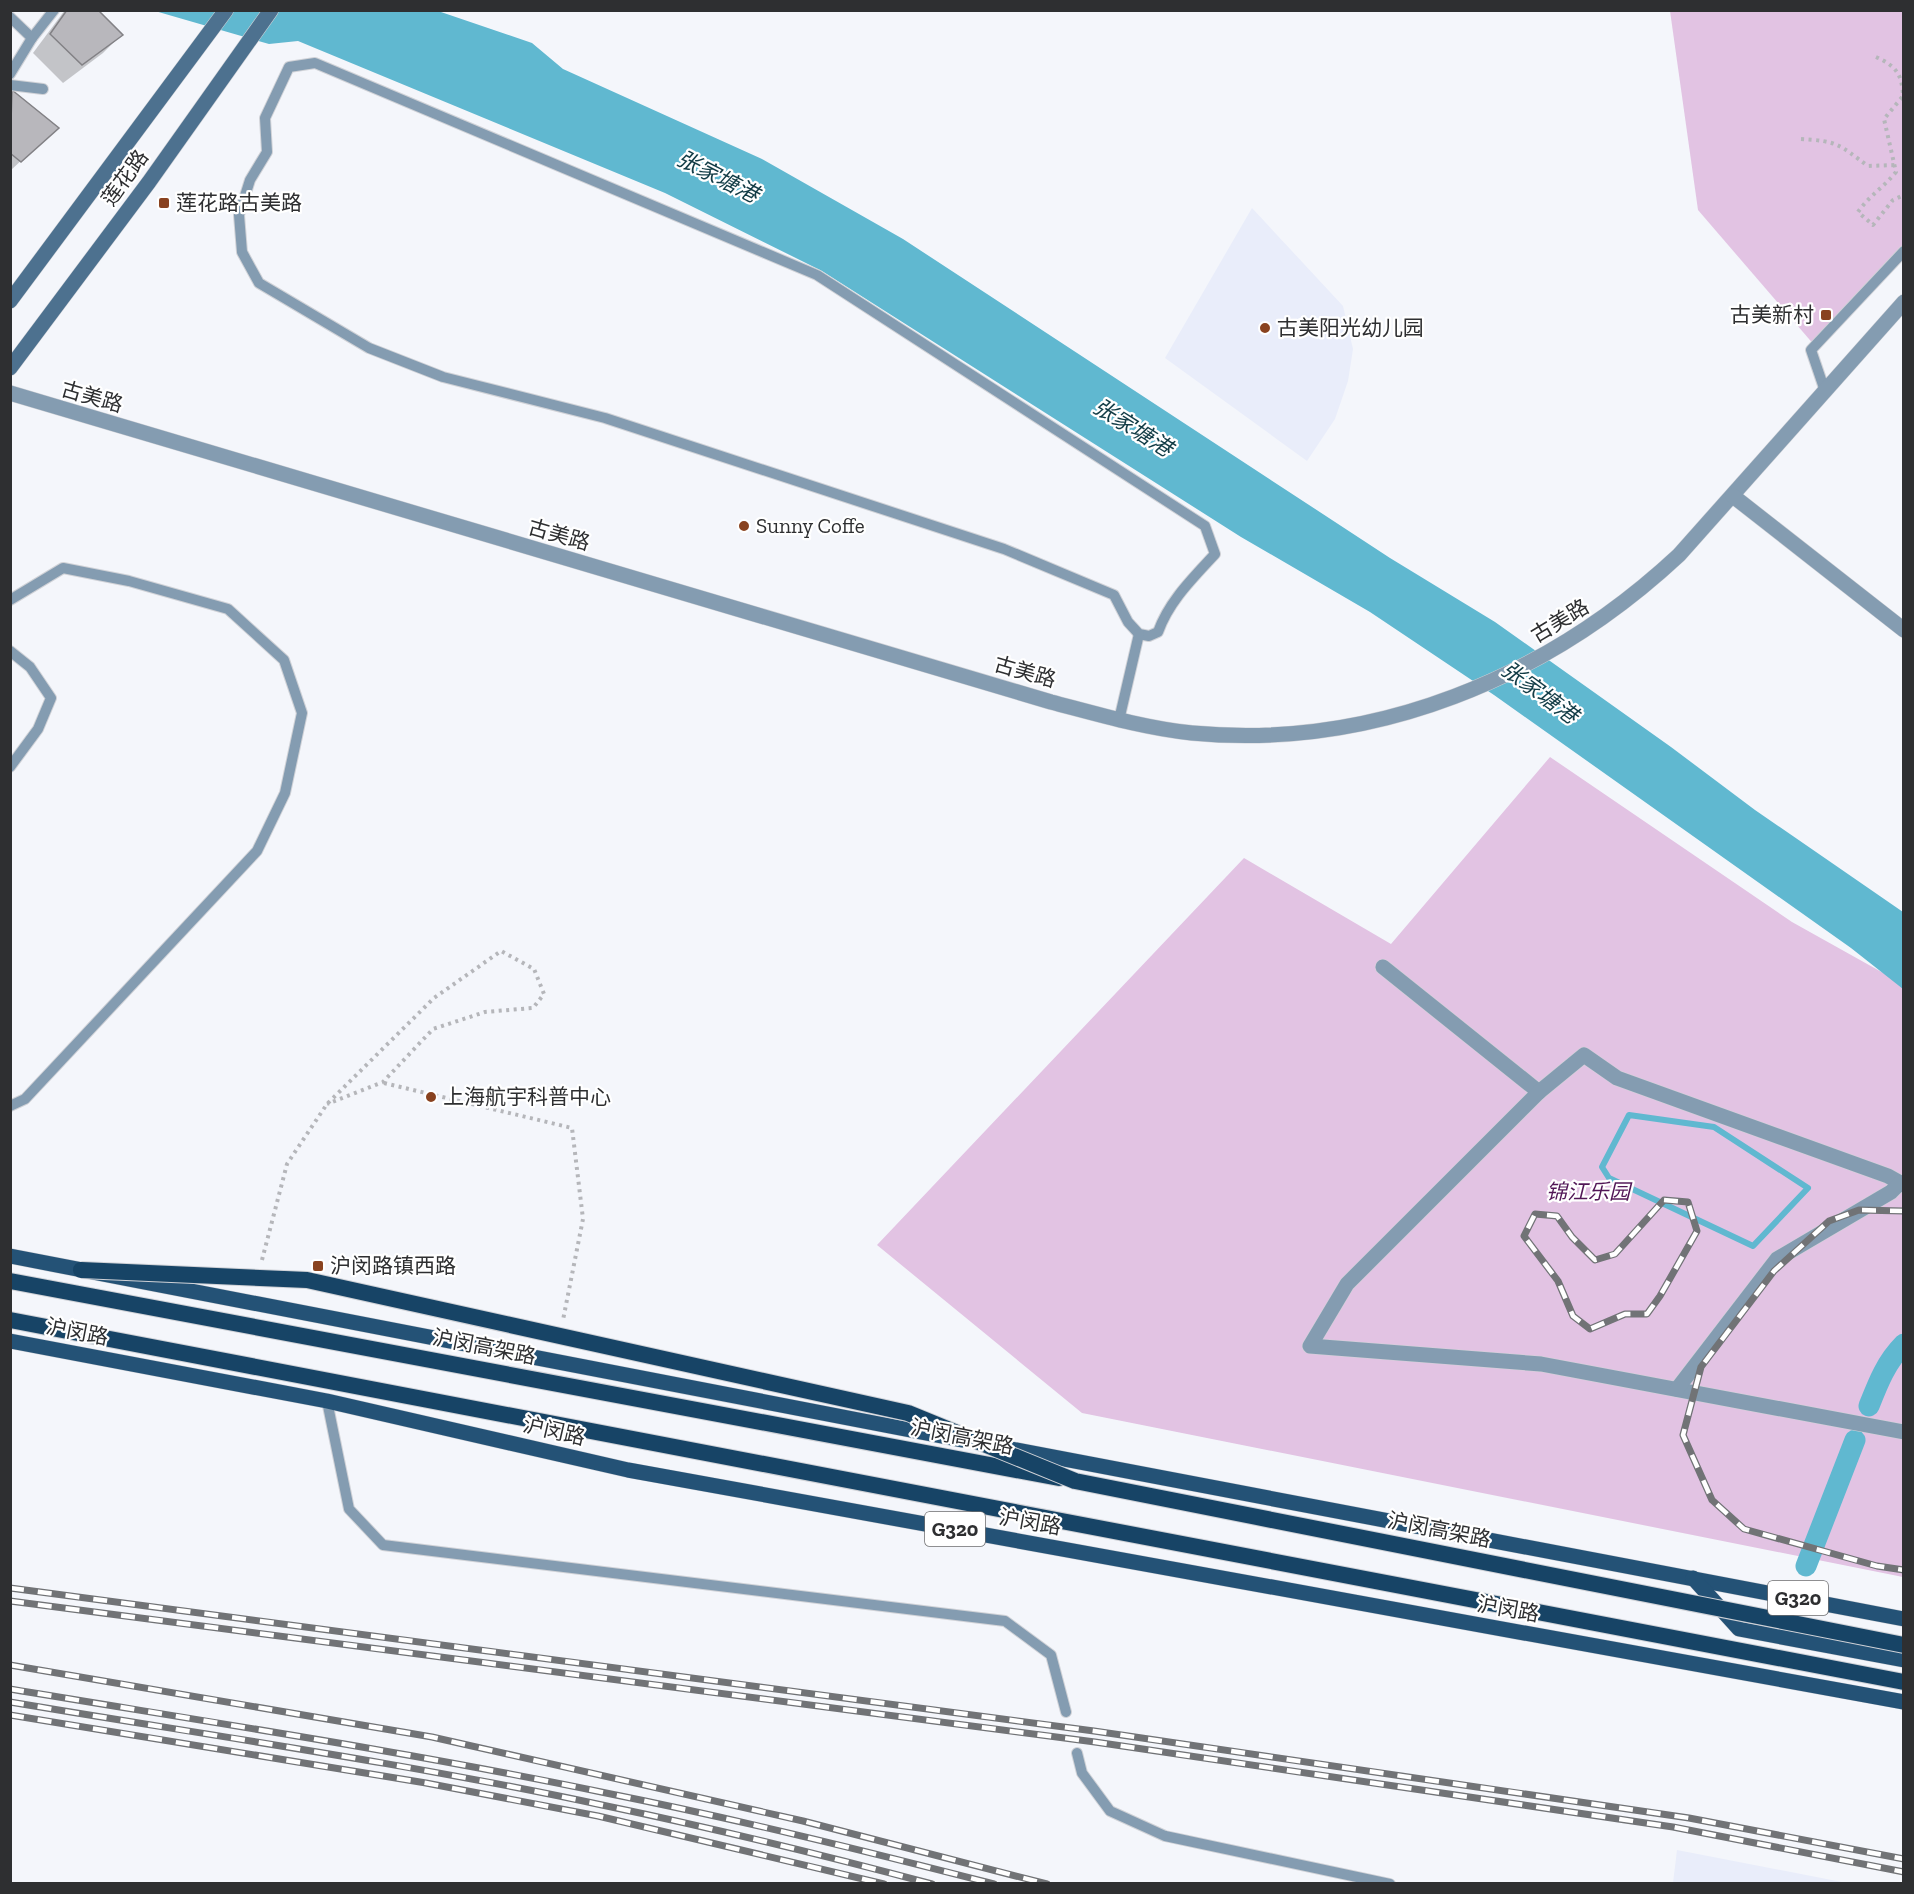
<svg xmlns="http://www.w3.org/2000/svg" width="1914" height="1894" font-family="'Zilla Slab','Noto Sans SC',serif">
  <rect width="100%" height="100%" fill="#f4f6fb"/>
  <g fill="#e9edfa">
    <path d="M 1252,208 L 1343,306 L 1353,349 L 1348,381 L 1335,419 L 1307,461 L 1165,358 Z"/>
    <path d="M 1677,1850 L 1847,1883 L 1673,1883 Z"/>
  </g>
  <g fill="#e2c3e3">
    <path d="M 1670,11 L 1903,11 L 1903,249 L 1815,346 L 1698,210 Z"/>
    <path d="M 1550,757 L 1792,922 L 1903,984 L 1903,1577 L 1082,1413 L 877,1245 L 1244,858 L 1391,944 Z"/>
  </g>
  <path fill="#60b8d0" d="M 155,11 L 438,11 L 532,43 L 563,69 L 762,159 L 903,239 L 1390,558 L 1495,622 L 1671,747 L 1755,810 L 1903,912 L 1903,989 L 1851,948 L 1494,695 L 1370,612 L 1241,537 L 822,271 L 665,193 L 298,41 L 269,44 Z"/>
  <g fill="#0003">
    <path d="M 65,10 L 96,10 L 121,35 L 103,53 L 63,83 L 33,53 Z"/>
    <path d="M 12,92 L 56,128 L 10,171 L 10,94 Z"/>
  </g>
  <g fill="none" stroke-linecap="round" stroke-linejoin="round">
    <path stroke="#60b8d0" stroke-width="6" d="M 1629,1115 L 1714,1127 L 1808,1188 L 1753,1246 L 1609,1178 L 1602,1167 Z"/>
    <g stroke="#60b8d0" stroke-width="21">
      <path d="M 1869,1406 C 1878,1383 1886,1362 1904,1344"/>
      <path d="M 1806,1566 L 1855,1440"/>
    </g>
  </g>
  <g fill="#b8b7bc" stroke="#828185" stroke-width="1.5">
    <path d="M 67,10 L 98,10 L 123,35 L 82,65 L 50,34 Z"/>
    <path d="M 12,90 L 59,128 L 21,162 L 10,153 Z"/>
  </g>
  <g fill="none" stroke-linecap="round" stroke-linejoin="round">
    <g stroke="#d0d2d7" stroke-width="12">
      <g id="service">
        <path d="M 10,17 L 32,38"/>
        <path d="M 315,63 L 817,275 L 1205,526 L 1215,554 C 1193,578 1169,601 1158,632 L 1149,636 L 1139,634 L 1128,622 L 1114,595 L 1004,549 L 605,418 L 443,377 L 369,348 L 259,283 L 242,252 L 239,215 L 250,180 L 267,152 L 265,118 L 289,67 Z"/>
        <path d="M 10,74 L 32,38 L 54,10"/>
        <path d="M 10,85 L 43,89"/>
        <path d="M 1825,391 L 1811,350 L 1904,251"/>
        <path d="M 10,600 L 63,568 L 129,581 L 228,609 L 284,660 L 302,713 L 285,793 L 257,851 L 25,1099 L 10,1106"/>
        <path d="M 10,651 L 30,667 L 51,698 L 38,729 L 10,767"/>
        <path d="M 1119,720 L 1139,634"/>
        <path d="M 327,1401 L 349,1509 L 383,1545 L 1005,1621 L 1051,1655 L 1066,1712"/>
        <path d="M 1077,1753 L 1082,1773 L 1110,1811 L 1165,1836 L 1390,1884"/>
      </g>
    </g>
    <g stroke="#d0d2d7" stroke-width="16">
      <g id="pedestrian">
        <path d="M 1383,967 L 1539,1092"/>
        <path d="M 1904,1185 L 1888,1176 L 1617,1078 L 1584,1055 L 1539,1092 L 1347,1284 L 1310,1346 L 1541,1364 L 1904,1432"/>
        <path d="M 1677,1389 L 1777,1259 L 1891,1192 L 1900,1183"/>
      </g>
    </g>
    <g stroke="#d0d2d7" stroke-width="16">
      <g id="minor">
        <path d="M 10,393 L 1051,702 C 1097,714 1144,728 1192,733 C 1374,750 1547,678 1679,555 L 1904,302"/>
        <path d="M 1733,496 L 1904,630"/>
      </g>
    </g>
    <g stroke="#d0d2d7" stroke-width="16">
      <g id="secondary">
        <path d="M 10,301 L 226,10"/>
        <path d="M 10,368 L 149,182 L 271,10"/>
      </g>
    </g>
    <g stroke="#d0d2d7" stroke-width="16">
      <g id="primary">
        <path d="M 10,1256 L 962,1440"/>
        <path d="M 10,1341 L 327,1401 L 628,1470 L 1904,1702"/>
        <path d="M 1006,1448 L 1904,1619"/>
        <path d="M 1693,1578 L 1739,1629 L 1904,1660"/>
      </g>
    </g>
    <g stroke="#d0d2d7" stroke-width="18">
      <g id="trunk">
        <path d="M 10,1281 L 1059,1478"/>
        <path d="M 10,1320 L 1904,1682"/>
      </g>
    </g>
    <g stroke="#b5b6ba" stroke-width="4" stroke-dasharray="3 4.5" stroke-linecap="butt">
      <path d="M 1876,57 C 1896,66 1902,74 1903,96 L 1884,119 L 1896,172 C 1884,187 1869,196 1858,212 L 1873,225 L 1893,200 L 1904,195"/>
      <path d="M 1801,139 C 1839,141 1839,145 1868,166 L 1895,165"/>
      <path d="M 384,1083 L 572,1128 L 583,1219 L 563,1320"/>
      <path d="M 262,1260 L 287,1164 L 327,1104 L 434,998 L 501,951 L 534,969 L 544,994 L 533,1008 L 485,1012 L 433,1029 L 383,1082 L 327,1104"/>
    </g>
    <use href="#service" stroke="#849cb1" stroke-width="10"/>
    <use href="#pedestrian" stroke="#849cb1" stroke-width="15"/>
    <use href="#minor" stroke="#849cb1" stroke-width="15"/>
    <use href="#secondary" stroke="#4d718f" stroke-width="15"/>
    <use href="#primary" stroke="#245276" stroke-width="15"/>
    <use href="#trunk" stroke="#174466" stroke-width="16"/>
    <g stroke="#717376" stroke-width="7">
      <g id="rail">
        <path d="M 1664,1200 L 1688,1202 L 1697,1231 L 1660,1296 L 1647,1314 L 1625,1314 L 1590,1329 L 1573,1316 L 1558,1281 L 1524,1236 L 1535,1214 L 1557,1216 L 1572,1237 L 1595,1260 L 1615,1254 Z"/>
        <path d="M 1904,1211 L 1859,1210 L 1829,1221 L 1774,1271 L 1701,1367 L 1683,1435 L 1712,1500 L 1744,1529 L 1877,1566 L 1904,1570"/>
        <path d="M 10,1588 L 1094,1731 L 1689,1818 L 1904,1859"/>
        <path d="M 10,1601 L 1095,1742 L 1673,1827 L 1904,1872"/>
        <path d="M 10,1665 L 432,1737 L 803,1821 L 1047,1884"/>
        <path d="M 10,1689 C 209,1722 409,1752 606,1793 C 737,1819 865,1851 994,1884"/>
        <path d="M 10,1702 C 207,1735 406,1763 602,1805 C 713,1828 823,1855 932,1884"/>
        <path d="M 10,1715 L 426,1783 L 598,1816 L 884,1884"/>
      </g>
    </g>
    <use href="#rail" stroke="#fff" stroke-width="4.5" stroke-dasharray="14" stroke-linecap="butt"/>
    <g stroke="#d0d2d7" stroke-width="18" stroke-linecap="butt">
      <path id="trunk-bridge" d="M 81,1270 L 307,1280 L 908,1413 L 1075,1481 L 1904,1645"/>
    </g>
    <use href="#trunk-bridge" stroke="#174466" stroke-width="16"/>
  </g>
  <g fill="#89421f" stroke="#fff" stroke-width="2">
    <rect x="158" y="197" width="12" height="12" rx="3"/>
    <rect x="1820" y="309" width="12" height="12" rx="3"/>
    <circle cx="1265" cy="328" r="6"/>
    <circle cx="744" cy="526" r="6"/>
    <circle cx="431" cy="1097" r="6"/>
    <rect x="312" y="1260" width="12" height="12" rx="3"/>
  </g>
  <g text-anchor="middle" stroke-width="4.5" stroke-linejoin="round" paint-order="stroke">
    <g fill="#fff" stroke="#6d6d6f" stroke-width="1.5">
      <rect x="925" y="1512" width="60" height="34" rx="4.5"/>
      <rect x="1768" y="1581" width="60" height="34" rx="4.5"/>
    </g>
    <g font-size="20" font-weight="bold" fill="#2e2f31">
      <text x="955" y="1536">G320</text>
      <text x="1798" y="1605">G320</text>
    </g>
    <g font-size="21" fill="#2e2f31" stroke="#fff">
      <text transform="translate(125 178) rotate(-54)" y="7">莲花路</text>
      <text transform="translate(92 397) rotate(16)" y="7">古美路</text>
      <text transform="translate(559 535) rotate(16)" y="7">古美路</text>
      <text transform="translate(1560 621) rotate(-31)" y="7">古美路</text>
      <text transform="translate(1025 672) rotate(16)" y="7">古美路</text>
      <text transform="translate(77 1332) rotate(11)" y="7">沪闵路</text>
      <text transform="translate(484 1347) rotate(11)" y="7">沪闵高架路</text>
      <text transform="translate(554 1431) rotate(13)" y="7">沪闵路</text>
      <text transform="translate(962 1437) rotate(11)" y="7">沪闵高架路</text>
      <text transform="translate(1030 1522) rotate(10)" y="7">沪闵路</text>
      <text transform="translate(1439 1530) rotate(11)" y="7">沪闵高架路</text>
      <text transform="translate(1508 1609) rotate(10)" y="7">沪闵路</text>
    </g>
    <g font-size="21" fill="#2e2f31" stroke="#fff" text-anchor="start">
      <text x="176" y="210">莲花路古美路</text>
      <text x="1814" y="322" text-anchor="end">古美新村</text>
      <text x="1277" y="335">古美阳光幼儿园</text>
      <text x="756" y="533">Sunny Coffe</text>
      <text x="443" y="1104">上海航宇科普中心</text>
      <text x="330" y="1273">沪闵路镇西路</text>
    </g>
    <g font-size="21" font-style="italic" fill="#511656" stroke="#fff">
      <text x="1588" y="1199">锦江乐园</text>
    </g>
    <g font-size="22" font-style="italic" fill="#123c46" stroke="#fff">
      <text transform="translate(718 176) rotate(27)" y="8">张家塘港</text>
      <text transform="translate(1133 427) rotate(32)" y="8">张家塘港</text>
      <text transform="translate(1540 692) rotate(36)" y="8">张家塘港</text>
    </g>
  </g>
  <rect width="1914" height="1894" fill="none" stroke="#2e2f31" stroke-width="24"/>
</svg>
